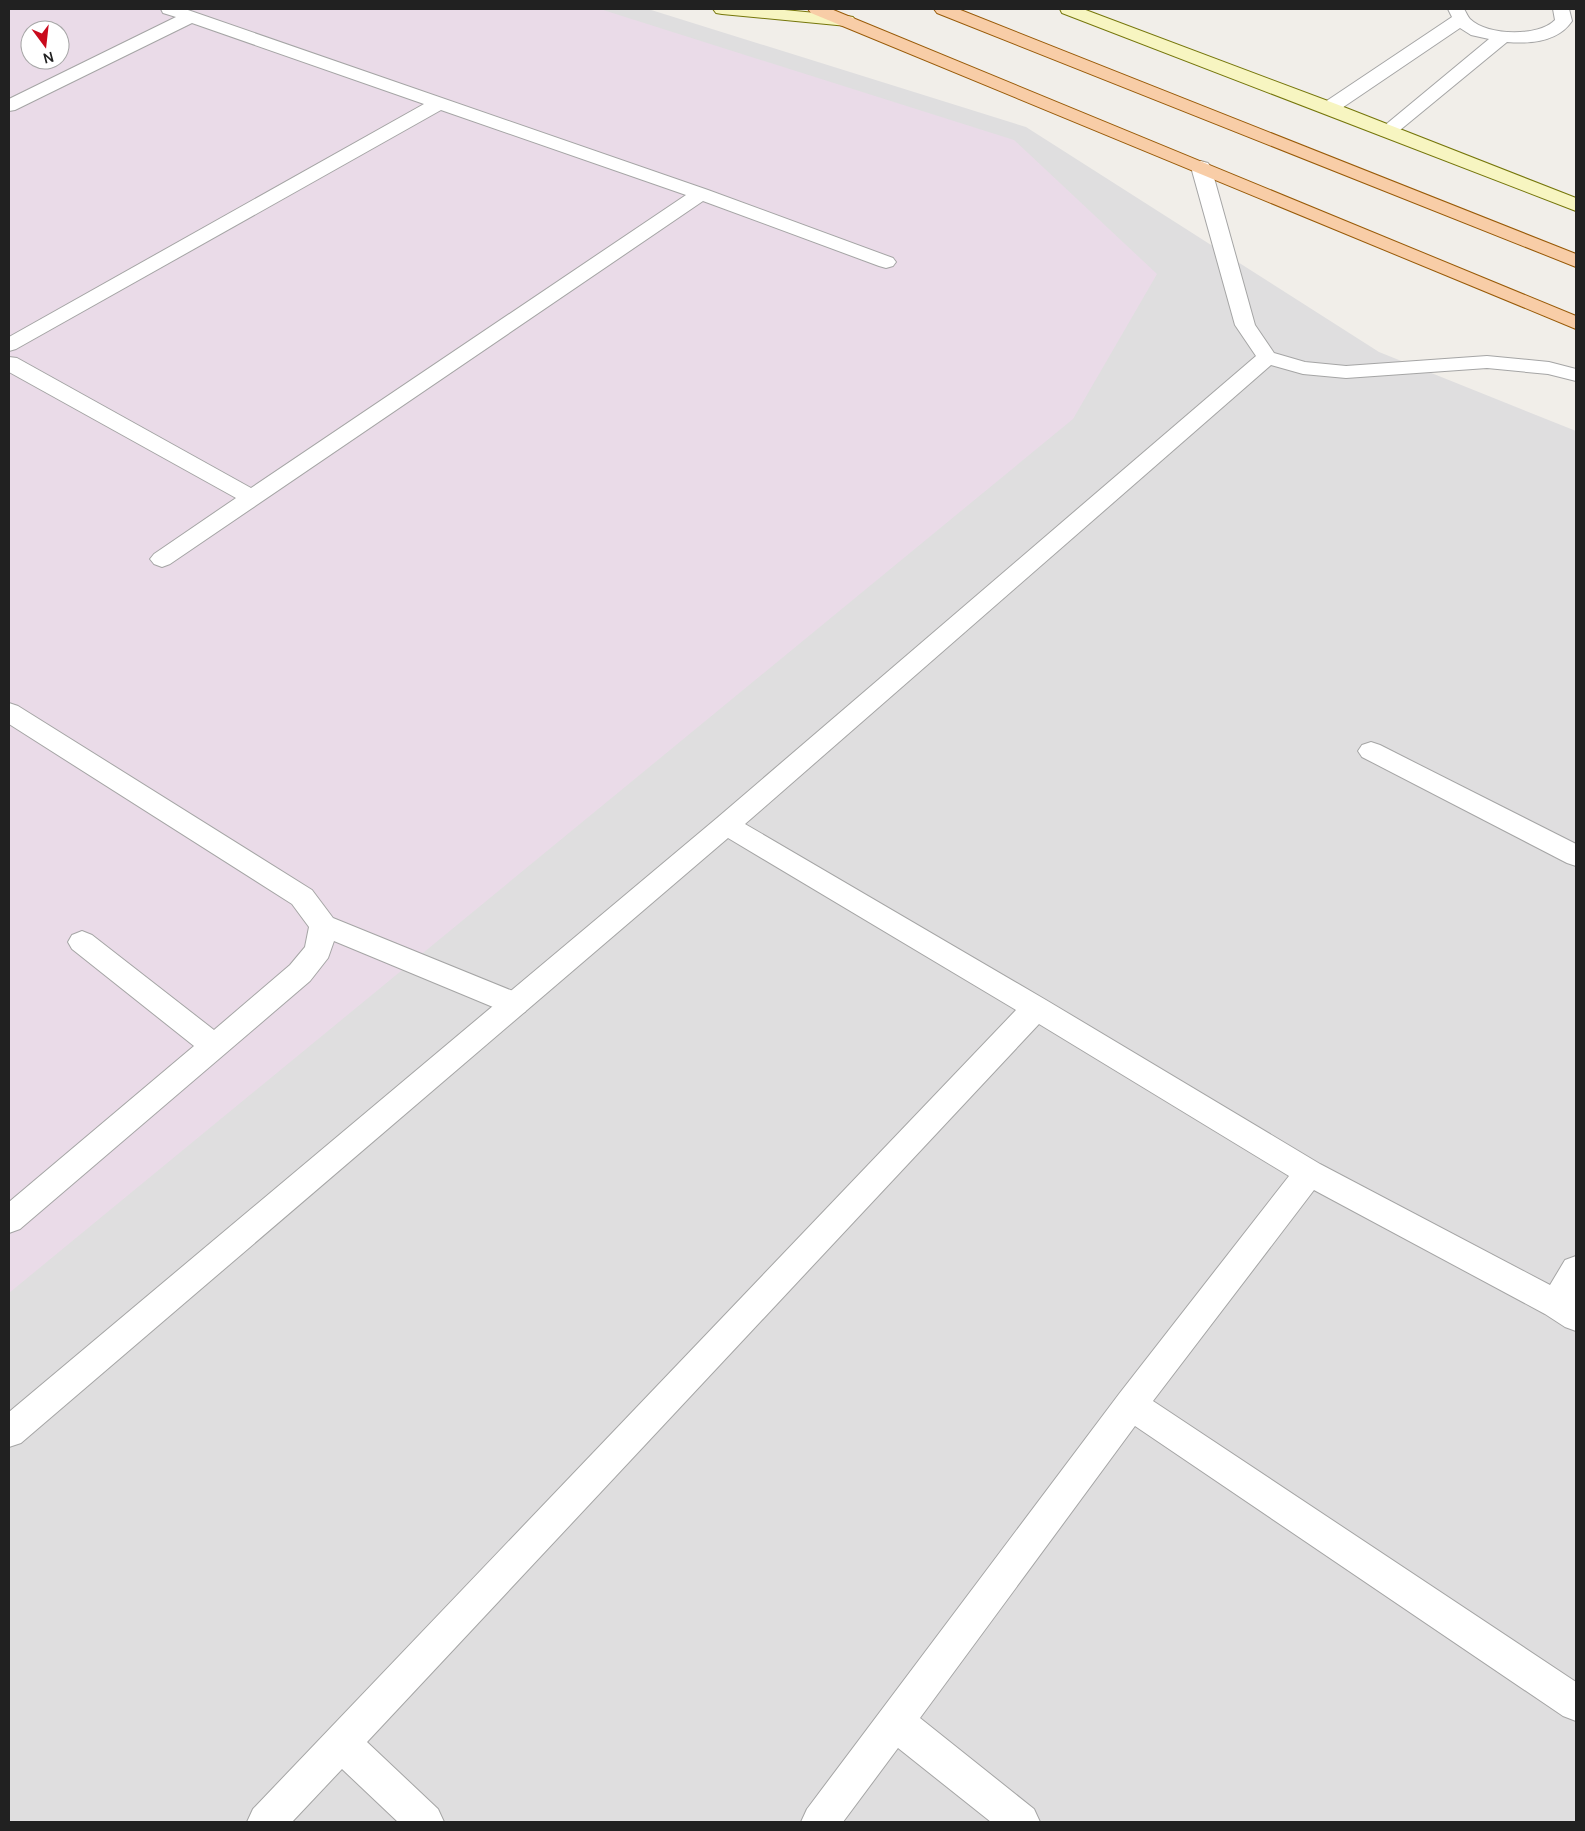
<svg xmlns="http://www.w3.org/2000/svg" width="1585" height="1831" font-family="Manrope,sans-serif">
  <rect width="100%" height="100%" fill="#f1eee9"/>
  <path fill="#dfdedf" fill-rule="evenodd" d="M 9,9 L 648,9 L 1026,127 L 1379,352 L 1576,431 L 1576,1822 L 9,1822 ZM 30,30 L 60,30 L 60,60 L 30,60 Z"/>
  <path fill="#eadbe8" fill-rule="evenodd" d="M 9,9 L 600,9 L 1014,140 L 1157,274 L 1073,419 L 9,1293 ZM 30,30 L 60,30 L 60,60 L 30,60 Z"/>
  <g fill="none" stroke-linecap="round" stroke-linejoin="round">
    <g stroke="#a5a5a5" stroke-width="2">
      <g id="lane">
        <path d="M 161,9 L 185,9 L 708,190 L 893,258 L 896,262 L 893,266 L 886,268 L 879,266 L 703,201 L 170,564 L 162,567 L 154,564 L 150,559 L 154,554 L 236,498 L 9,372 L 9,357 L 17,358 L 251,488 L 686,195 L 441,110 L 16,349 L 9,351 L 9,337 L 424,104 L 192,23 L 15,110 L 9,111 L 9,99 L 176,17 L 163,13 Z"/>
        <path d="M 1448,9 L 1464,9 C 1466,12 1468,17 1470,19 C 1487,36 1539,37 1555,20 L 1553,9 L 1569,9 L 1572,21 C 1558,42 1530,44 1507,42 L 1394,135 L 1387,137 L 1380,135 L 1378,131 L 1489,39 L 1471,35 L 1460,28 L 1336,112 L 1329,114 L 1322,112 L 1320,108 L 1322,104 L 1452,17 Z"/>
        <path d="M 9,703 L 18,706 L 312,890 L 333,918 L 525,996 L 529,1004 L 525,1012 L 515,1015 L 505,1012 L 334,941 L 328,958 L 310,981 L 20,1229 L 9,1233 L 9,1202 L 194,1046 L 72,949 L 68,942 L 72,935 L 82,931 L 92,935 L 214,1030 L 290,965 L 305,947 L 309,927 L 292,904 L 9,724 Z"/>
        <path d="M 1371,742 L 1380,745 L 1576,844 L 1576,866 L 1567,863 L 1362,757 L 1358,751 L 1362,745 Z"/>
      </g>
    </g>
    <g stroke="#a5a5a5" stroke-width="2">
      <path id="street" d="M 1201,161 L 1208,163 L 1211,167 L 1255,325 L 1274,353 L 1305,362 L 1346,366 L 1487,356 L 1549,362 L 1576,369 L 1576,381 L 1548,374 L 1487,368 L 1346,378 L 1303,374 L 1271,365 L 745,824 L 1046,1000 L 1320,1164 L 1550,1285 L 1565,1260 L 1576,1256 L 1576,1331 L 1565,1327 L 1545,1314 L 1314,1190 L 1153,1401 L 1576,1682 L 1576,1721 L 1563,1716 L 1135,1426 L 920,1718 L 1034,1809 L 1040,1822 L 991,1822 L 898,1748 L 843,1822 L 801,1822 L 807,1809 L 1119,1394 L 1289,1176 L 1039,1024 L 367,1742 L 438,1809 L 444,1822 L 398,1822 L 342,1769 L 292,1822 L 247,1822 L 253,1809 L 1016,1010 L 728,838 L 21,1443 L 9,1447 L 9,1412 L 717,818 L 1256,356 L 1235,325 L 1191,167 L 1194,163 Z"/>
    </g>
    <g stroke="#75760a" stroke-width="2">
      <g id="secondary">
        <path d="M 713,9 L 774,9 L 847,16 L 853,17 L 856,21 L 853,25 L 847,26 L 722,14 L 716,13 Z"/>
        <path d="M 1060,9 L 1083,9 L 1336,104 L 1576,198 L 1576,211 L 1062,13 Z"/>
      </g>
    </g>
    <g stroke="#985a07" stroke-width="2">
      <g id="primary">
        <path d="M 808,9 L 831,9 L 1576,316 L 1576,329 L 811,13 Z"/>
        <path d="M 934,9 L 958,9 L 1576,254 L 1576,267 L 937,13 Z"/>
      </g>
    </g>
    <use href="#lane" fill="#fff" fill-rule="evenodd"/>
    <use href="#street" fill="#fff" fill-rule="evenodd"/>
    <use href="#secondary" fill="#f7f5c1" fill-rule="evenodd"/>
    <use href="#primary" fill="#f8cda7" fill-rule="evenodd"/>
  </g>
  <rect width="1585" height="1831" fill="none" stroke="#212121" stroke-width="20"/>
  <g transform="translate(45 45) rotate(165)"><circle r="24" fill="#ffffff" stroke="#a6a6a6"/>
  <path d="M0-4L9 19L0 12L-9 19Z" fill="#c90a1c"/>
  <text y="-8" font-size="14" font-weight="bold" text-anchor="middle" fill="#212121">N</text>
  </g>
</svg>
